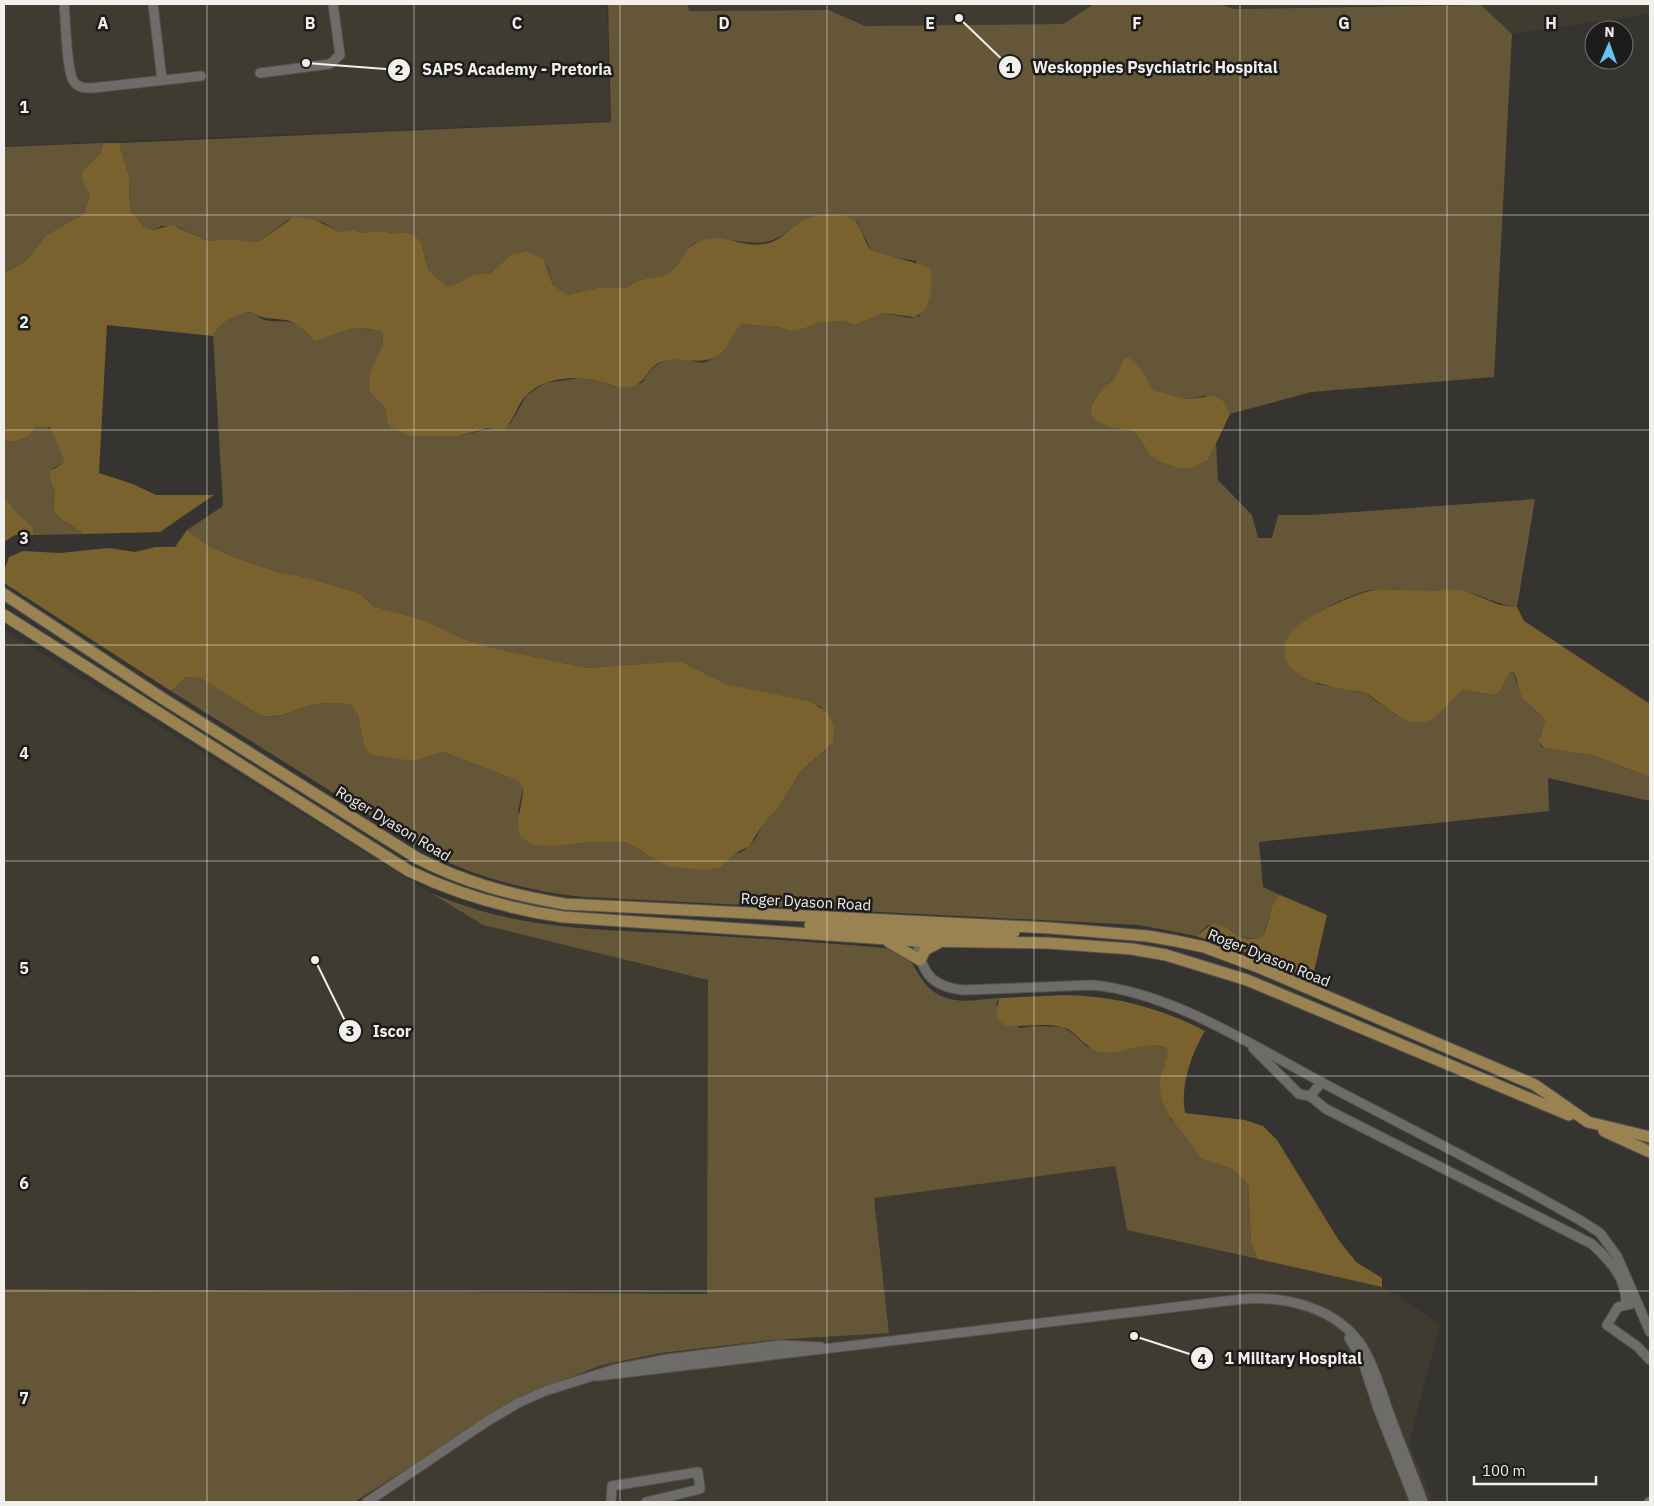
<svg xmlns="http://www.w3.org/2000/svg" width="1654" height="1506" font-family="'IBM Plex Sans',sans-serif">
  <rect width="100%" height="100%" fill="#363430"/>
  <g fill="#3f3b31">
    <path d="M 4,4 L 607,4 L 610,121 L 4,146 Z"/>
    <path d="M 688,4 L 1094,4 L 1063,24 L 865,26 L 829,10 L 689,11 Z"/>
    <path d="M 1219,4 L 1650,4 L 1650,14 L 1512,34 L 1481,5 L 1234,9 Z"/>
    <path d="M 4,630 L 483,925 L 708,979 L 707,1294 L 4,1289 Z"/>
    <path d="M 1115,1166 L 1127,1230 L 1382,1287 L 1440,1324 L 1409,1443 L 1433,1502 L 354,1502 L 528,1394 L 602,1365 L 661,1353 L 773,1340 L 889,1333 L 874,1198 Z"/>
  </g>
  <g fill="#645637">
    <path d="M 608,4 L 688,4 L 689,11 L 829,10 L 865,26 L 1063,24 L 1094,4 L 1219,4 L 1234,9 L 1481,5 L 1512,34 L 1494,377 L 1311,392 L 1230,414 L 1226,409 L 1205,396 L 1187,399 L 1154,390 L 1140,367 L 1123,359 L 1117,374 L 1093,401 L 1114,427 L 1135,432 L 1150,455 L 1192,468 L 1208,460 L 1216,443 L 1218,480 L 1252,515 L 1258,538 L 1272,538 L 1278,515 L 1313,515 L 1535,499 L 1517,607 C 1496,605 1481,594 1462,591 C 1451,589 1442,591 1432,591 C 1412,592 1390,587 1371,590 C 1349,594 1297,620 1286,640 L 1317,684 L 1365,693 L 1397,716 L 1438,715 L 1453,697 L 1464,690 L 1495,695 L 1500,692 L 1510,672 L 1514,674 L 1520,694 L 1541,712 L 1545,720 L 1540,737 L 1541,746 L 1544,748 L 1592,755 L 1650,777 L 1650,801 L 1548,778 L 1549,811 L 1259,842 L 1263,887 L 1280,895 C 1268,906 1270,923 1262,937 C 1244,943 1233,932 1218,924 L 1208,925 L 1196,936 L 1139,925 L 584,897 C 532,892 483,879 436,857 L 171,691 L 186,677 L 200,678 L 260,715 C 282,722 298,706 320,704 C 330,702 341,703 351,705 L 358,715 L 364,746 L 414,761 L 443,752 L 518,780 L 523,788 L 518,812 L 554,846 L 595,842 L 625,842 L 644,853 L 720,868 L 734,854 L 742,852 L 756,838 L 762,826 L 779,807 L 801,771 L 830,746 L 834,725 L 820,706 L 726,684 L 680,661 L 587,668 L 494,648 L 461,638 L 424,620 L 373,606 L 359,593 L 305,577 L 278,572 L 236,558 L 207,545 L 187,530 L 223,506 L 213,336 C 220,324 235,309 251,313 C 256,314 260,319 265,320 C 277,323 285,319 296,324 C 305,328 309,339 318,341 C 342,331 358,324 383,333 L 382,347 L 371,393 L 385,408 L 387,421 L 458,436 L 510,424 L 527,395 L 545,383 L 580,378 L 598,381 L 616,387 L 642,383 C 650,368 662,357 682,358 C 691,358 699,366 708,361 C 726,351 728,336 742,324 L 777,327 L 795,332 L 818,323 L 842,321 L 856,325 L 883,313 L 910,318 L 919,316 L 922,312 L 916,261 L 886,256 L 871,250 L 857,222 L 797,224 C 759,259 743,233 700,241 C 688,244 687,254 681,263 C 678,266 673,270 669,273 C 657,281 644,273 627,288 L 596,288 L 568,295 L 553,285 L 547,266 L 510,255 L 491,273 L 475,274 L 454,285 L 447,286 L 429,271 L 423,249 L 406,232 L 391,234 L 383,231 L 361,233 L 353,229 L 340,232 L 322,222 L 288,220 L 261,240 L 252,242 L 234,239 L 208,241 L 178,227 L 162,226 L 153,230 L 144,227 L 131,211 L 129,197 L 130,180 L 119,143 L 611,122 Z"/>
    <path d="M 103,143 L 100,154 L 82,171 L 82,181 L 90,195 L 84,214 L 46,235 L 26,261 L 4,273 L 4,147 Z"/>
    <path d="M 37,426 L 46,426 L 53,430 L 66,462 L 53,468 L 50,479 L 55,493 L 53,511 C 61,521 73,525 83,534 L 34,535 L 33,527 L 18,514 L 4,496 L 4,441 L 15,441 L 29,436 Z"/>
    <path d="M 431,893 C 518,930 591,929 684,934 C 751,938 817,942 884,948 C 923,952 911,989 950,999 C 965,1003 983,999 999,998 L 996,1004 L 1019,1028 L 1035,1026 L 1063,1027 L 1076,1036 L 1087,1047 L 1120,1051 L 1151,1044 L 1166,1048 L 1169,1053 L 1162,1074 L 1171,1120 C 1185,1130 1193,1144 1201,1158 L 1232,1169 L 1248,1184 L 1251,1242 L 1258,1259 L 1127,1230 L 1115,1166 L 874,1198 L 889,1333 L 773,1340 L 661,1353 L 602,1365 L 527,1394 L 354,1502 L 4,1502 L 4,1289 L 707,1294 L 708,980 L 483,925 Z"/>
  </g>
  <g fill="#7a622f">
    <path d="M 103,143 L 119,143 L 130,180 L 129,197 L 131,211 L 144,227 L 153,230 L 172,225 L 208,241 L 234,239 L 252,242 L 261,240 L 294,217 L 315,220 L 340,232 L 353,229 L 361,233 L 383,231 L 391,234 L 406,232 L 415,236 L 421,243 L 429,271 L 447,286 L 454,285 L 475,274 L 491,273 L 510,255 L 528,251 L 544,260 L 553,285 L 568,295 L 596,288 L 627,288 C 644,273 657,281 669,273 C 684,262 684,247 700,241 C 725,232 741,248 764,244 C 778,242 786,233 796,225 C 809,214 832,213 848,217 C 862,221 862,240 871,250 C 891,258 912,260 931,269 C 932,285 933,311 914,317 L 883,313 L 856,325 L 842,321 L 818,323 L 795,332 L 777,327 L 742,324 C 733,332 730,345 722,352 C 700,370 685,353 661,362 C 647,367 646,384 630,387 C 619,390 608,383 597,381 C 572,375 537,378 521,402 C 515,412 512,422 503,431 L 488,428 L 458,436 L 410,436 L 391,427 L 387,421 L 385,408 L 371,393 L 369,387 L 370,373 L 382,347 L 383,333 C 359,323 341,331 318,341 L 314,340 C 306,332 297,322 285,320 C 268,317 268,321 250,312 C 232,315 222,321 213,336 L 107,325 L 99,473 L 133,484 L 156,495 L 214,495 L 160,532 L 83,534 C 73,525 61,521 53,511 L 55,493 L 50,479 L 50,471 L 65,462 L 50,427 L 37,426 L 29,436 L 15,441 L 4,441 L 4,273 L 26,261 L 46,235 L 84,214 L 90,195 L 82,181 L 82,171 L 100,154 Z"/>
    <path d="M 1129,358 L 1140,367 L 1154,390 L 1187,399 L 1215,396 L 1224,402 L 1230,414 L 1208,460 L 1192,468 L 1180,468 L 1161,462 L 1150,455 L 1135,432 C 1124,428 1111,429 1101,423 C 1075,409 1108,387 1117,374 C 1119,370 1121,364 1123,359 Z"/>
    <path d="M 4,496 L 18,514 L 33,527 L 34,535 L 15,535 L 4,542 Z"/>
    <path d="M 187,530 L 207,545 L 236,558 L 278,572 L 305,577 L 359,593 L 373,606 L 424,620 L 461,638 L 494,648 L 587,668 L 680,661 L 726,684 L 811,702 L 827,712 L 834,725 L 833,743 L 801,771 L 779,807 L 762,826 L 749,846 L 734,854 L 720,868 L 703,870 L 668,866 L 625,842 L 595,842 L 554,846 L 535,845 L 521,838 C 514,820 523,806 523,788 L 517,780 L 443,752 L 414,761 L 373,755 L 364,746 L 358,715 L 351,705 C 341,703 329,702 318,704 C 298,707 281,721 260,715 L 200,678 L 186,677 L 171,691 L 4,583 L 4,571 L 9,557 L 23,551 L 60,553 L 109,548 L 135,552 L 156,547 L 175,547 Z"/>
    <path d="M 1380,589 L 1432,591 L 1451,589 L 1465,591 L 1500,605 L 1517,607 L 1524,621 L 1650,704 L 1650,777 L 1592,755 L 1544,748 L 1539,741 L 1545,720 C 1539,709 1525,705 1520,693 C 1517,686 1518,680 1514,673 L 1510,672 L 1500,692 L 1495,695 L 1464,690 C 1450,698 1443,716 1427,721 C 1404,728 1384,704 1367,694 C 1362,691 1354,691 1348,690 C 1328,686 1308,683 1292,669 C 1288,666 1286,661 1285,656 C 1284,651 1285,643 1287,638 C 1297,618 1359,591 1380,589 Z"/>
    <path d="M 1280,895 L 1327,915 L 1312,980 L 1245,952 L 1196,936 L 1213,923 C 1231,925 1237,945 1262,937 C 1271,923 1267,907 1280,895 Z"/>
    <path d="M 1065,995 C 1116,996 1160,1008 1205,1031 C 1191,1054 1180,1086 1185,1113 L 1245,1120 L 1263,1126 L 1277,1140 L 1338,1239 L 1356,1262 L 1382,1278 L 1382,1287 L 1258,1259 L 1251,1242 L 1248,1184 L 1232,1169 L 1200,1158 C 1186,1131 1162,1119 1160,1088 C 1159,1075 1166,1065 1168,1053 L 1166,1048 C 1144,1039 1123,1056 1101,1052 C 1084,1049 1078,1031 1062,1027 C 1043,1022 1023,1028 1004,1025 L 996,1017 L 999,998 Z"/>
  </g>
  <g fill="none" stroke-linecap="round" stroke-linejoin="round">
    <g stroke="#54534f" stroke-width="11">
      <g id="minor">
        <path d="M 64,4 C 66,20 66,71 74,82 C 79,88 85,88 92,88 L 201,76"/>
        <path d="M 153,4 L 162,80"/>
        <path d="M 260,73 L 330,64 L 340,55 L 333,4"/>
        <path d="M 917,937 C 920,970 929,987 964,990 L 1092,985 C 1171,992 1253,1046 1323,1083 C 1410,1129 1498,1173 1583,1222 L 1600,1233 L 1617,1256 L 1650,1332"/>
        <path d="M 1253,1048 L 1299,1094 L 1310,1096"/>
        <path d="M 1322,1082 L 1310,1096 L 1326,1109 L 1592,1244 C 1610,1261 1626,1277 1626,1303"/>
        <path d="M 1631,1304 L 1618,1307 L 1607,1325 L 1638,1347 L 1650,1360"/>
        <path d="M 1349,1338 L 1362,1359 L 1379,1411 L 1415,1502"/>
        <path d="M 597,1376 L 1243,1299 C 1285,1296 1336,1307 1362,1346 C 1374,1366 1381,1390 1389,1413 C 1400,1443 1412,1472 1423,1502"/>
        <path d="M 367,1502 L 489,1420 L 520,1402 L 545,1391 L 615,1369 L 668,1359 L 781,1345 L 821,1347"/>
        <path d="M 611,1502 L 612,1486 L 698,1472 L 700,1489 L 646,1502"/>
        <path d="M 1649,1502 L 1650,1502"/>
      </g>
    </g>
    <g stroke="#54534f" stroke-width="13">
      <g id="major">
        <path d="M 4,594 L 162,698 L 417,858 C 465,883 512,895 565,904 L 1050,928 L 1147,936 L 1176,941 L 1204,947 L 1258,967 L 1535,1085 L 1588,1122 L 1650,1137"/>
        <path d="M 4,615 L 409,871 C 459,895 509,909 563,917 L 917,941 L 1047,943 L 1132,949 L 1166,955 L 1247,980 L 1569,1115"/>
        <path d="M 810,925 L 967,934 L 1014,932"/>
        <path d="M 889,942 L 920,960 L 925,950 L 940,942"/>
        <path d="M 1604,1131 L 1650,1152"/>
      </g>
    </g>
    <use href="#minor" stroke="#6e6c68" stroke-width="9"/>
    <use href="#major" stroke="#9a8351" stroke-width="11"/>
  </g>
  <path fill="none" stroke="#f1f0ed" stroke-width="1" stroke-opacity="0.55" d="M 207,4 L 207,1502M 414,4 L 414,1502M 620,4 L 620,1502M 827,4 L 827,1502M 1034,4 L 1034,1502M 1240,4 L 1240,1502M 1447,4 L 1447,1502M 4,215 L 1650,215M 4,430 L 1650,430M 4,645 L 1650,645M 4,861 L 1650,861M 4,1076 L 1650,1076M 4,1291 L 1650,1291"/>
  <g text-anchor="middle" stroke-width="5" stroke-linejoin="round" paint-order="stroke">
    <g font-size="15" fill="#f1f0ed" stroke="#1d1c1a">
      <text transform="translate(393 824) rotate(31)" y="5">Roger Dyason Road</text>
      <text transform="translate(806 902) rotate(3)" y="5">Roger Dyason Road</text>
      <text transform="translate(1269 958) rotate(22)" y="5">Roger Dyason Road</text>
    </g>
  </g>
  <g font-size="16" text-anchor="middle" font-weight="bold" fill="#f1f0ed" stroke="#1d1c1a" stroke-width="5" stroke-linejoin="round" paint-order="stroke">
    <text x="103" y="29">A</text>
    <text x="310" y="29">B</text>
    <text x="517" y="29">C</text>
    <text x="724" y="29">D</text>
    <text x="930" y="29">E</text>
    <text x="1137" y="29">F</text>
    <text x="1344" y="29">G</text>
    <text x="1551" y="29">H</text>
    <text x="24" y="113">1</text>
    <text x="24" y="328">2</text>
    <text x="24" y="544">3</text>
    <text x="24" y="759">4</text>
    <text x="24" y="974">5</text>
    <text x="24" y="1189">6</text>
    <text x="24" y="1404">7</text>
  </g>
  <path fill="none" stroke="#f1f0ed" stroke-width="2" d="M959 18L1010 67M306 63L399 70M315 960L350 1031M1134 1336L1202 1358"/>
  <g fill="#f1f0ed" stroke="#1d1c1a" stroke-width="2">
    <circle cx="959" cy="18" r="5"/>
    <circle cx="306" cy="63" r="5"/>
    <circle cx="315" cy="960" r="5"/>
    <circle cx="1134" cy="1336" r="5"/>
    <circle cx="1010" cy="67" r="12"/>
    <circle cx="399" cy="70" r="12"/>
    <circle cx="350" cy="1031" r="12"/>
    <circle cx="1202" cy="1358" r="12"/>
  </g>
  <g font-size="15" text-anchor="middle" font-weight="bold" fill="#111">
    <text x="1010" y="73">1</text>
    <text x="399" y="75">2</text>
    <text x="350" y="1036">3</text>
    <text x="1202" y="1364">4</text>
  </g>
  <g font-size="16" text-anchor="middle" font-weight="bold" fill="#f1f0ed" stroke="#1d1c1a" stroke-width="5" stroke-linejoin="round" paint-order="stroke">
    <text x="1155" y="73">Weskoppies Psychiatric Hospital</text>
    <text x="517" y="75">SAPS Academy - Pretoria</text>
    <text x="392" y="1037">Iscor</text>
    <text x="1293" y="1364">1 Military Hospital</text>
  </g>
  <rect width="1654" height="1506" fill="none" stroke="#f1f0ed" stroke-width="10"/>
  <g transform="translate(1609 45) rotate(2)"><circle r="24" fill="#1d1c1a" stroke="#72716e"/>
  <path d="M0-4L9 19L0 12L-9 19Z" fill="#65c5ee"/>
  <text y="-8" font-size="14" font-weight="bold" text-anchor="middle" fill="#f1f0ed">N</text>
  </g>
  <path d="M1474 1476v8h122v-8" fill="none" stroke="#f1f0ed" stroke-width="2.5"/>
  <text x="1482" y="1476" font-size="15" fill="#f1f0ed" stroke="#1d1c1a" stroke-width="4" paint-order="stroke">100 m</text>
</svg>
